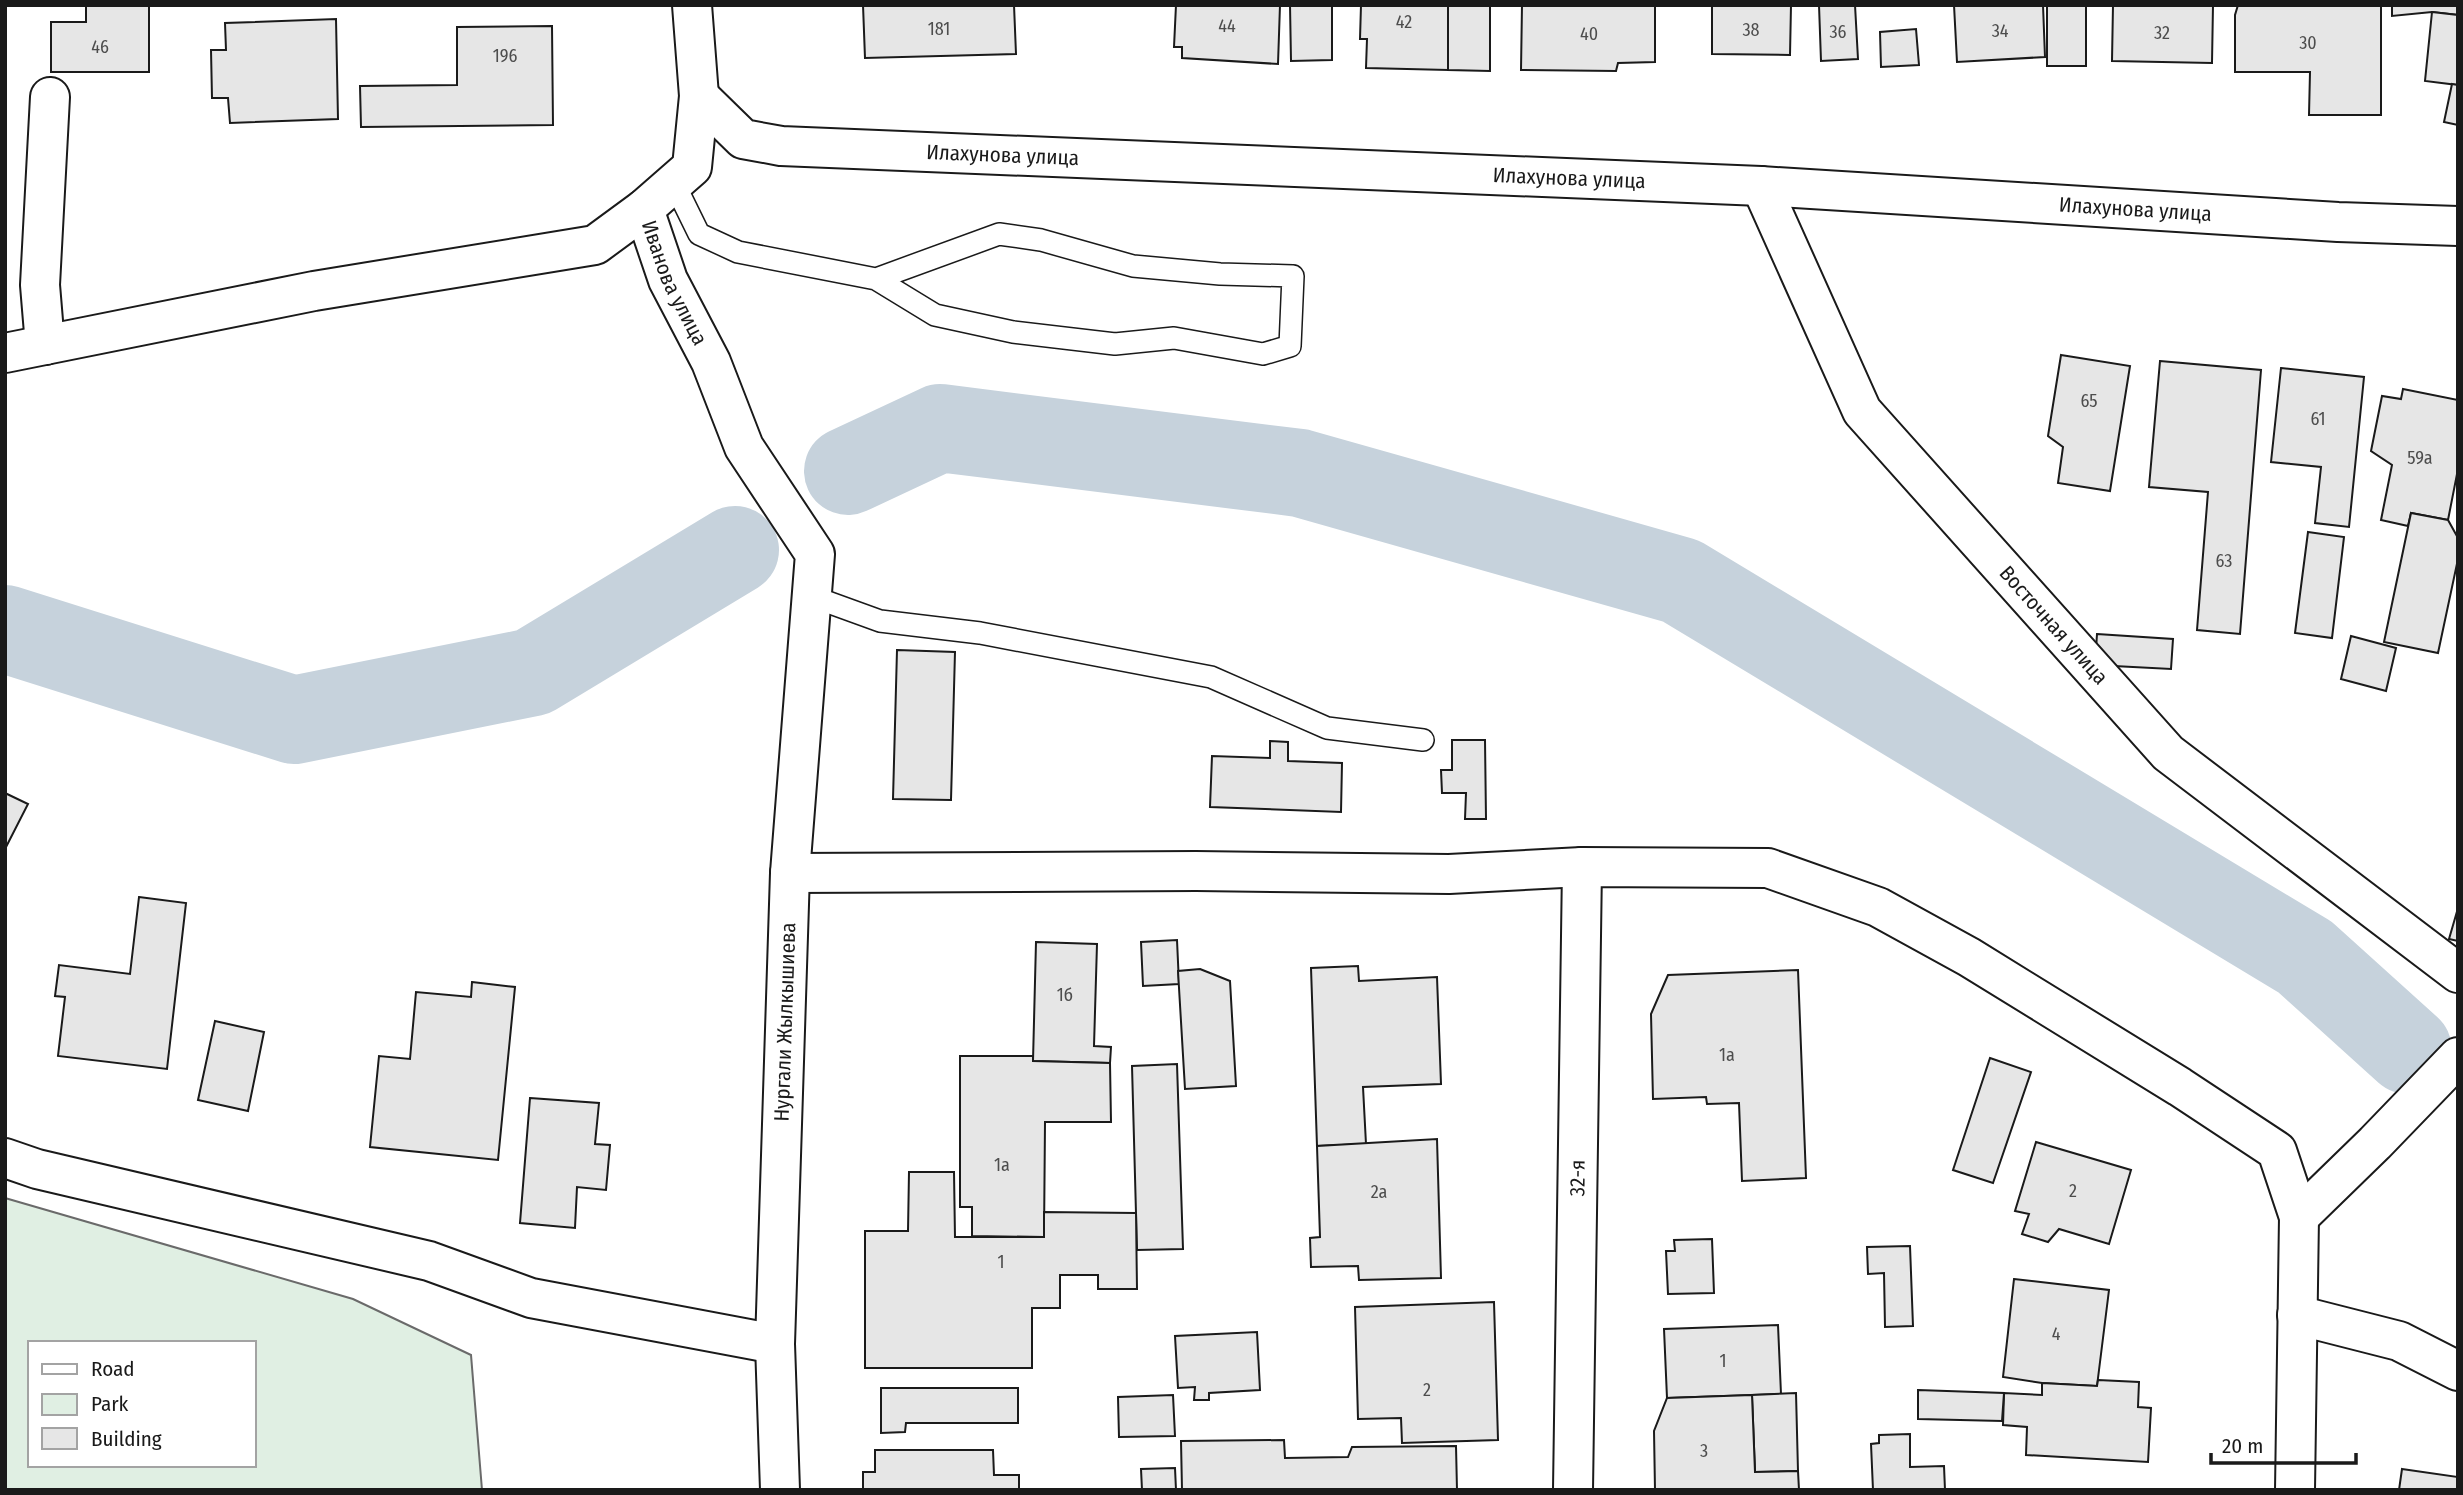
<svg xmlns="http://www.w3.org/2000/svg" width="2463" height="1495" font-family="'Fira Sans Condensed',sans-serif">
  <rect width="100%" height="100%" fill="#fff"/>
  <path fill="#e0efe3" stroke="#6a6a6a" stroke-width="2" fill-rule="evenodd" d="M 5,1198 L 353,1299 L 471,1355 L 482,1490 L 5,1490 ZM 30,1343 L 254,1343 L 254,1465 L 30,1465 Z"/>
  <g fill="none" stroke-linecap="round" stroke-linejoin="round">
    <g stroke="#c6d2dc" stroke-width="88">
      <path d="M 848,471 L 940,428 L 1300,473 L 1681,581 L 2305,957 L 2408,1050"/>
      <path d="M 5,629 L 294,720 L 533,672 L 735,550"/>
    </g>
  </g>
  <g fill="#e6e6e6" stroke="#1a1a1a" stroke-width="2">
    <path d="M 86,5 L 149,5 L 149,72 L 51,72 L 51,22 L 86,22 Z"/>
    <path d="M 863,5 L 1014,5 L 1016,54 L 865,58 Z"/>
    <path d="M 1176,5 L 1280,5 L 1278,64 L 1182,58 L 1182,47 L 1174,47 Z"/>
    <path d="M 1290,5 L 1332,5 L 1332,60 L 1291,61 Z"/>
    <path d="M 1361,5 L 1448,5 L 1448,70 L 1366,68 L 1367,39 L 1360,39 Z"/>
    <path d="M 1448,5 L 1490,5 L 1490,71 L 1448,70 Z"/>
    <path d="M 1522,5 L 1655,5 L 1655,62 L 1618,63 L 1616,71 L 1521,70 Z"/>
    <path d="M 1712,5 L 1791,5 L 1790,55 L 1712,54 Z"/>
    <path d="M 1819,5 L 1855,5 L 1858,59 L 1821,61 Z"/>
    <path d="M 1954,5 L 2043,5 L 2045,57 L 1957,62 Z"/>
    <rect x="2047" y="5" width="39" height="61"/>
    <path d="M 2113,5 L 2213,5 L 2212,63 L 2112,61 Z"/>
    <path d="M 2238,5 L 2381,5 L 2381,115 L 2309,115 L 2310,72 L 2235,72 L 2235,15 Z"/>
    <path d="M 2392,5 L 2458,5 L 2458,15 L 2432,12 L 2392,16 Z"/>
    <path d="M 2432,12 L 2458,15 L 2458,85 L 2425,81 Z"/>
    <path d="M 336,19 L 338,119 L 230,123 L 228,98 L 212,98 L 211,50 L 226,50 L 225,23 Z"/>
    <path d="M 552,26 L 553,125 L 361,127 L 360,86 L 457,85 L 457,27 Z"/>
    <path d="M 1916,29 L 1919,65 L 1881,67 L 1880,32 Z"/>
    <path d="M 2452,84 L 2458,85 L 2458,125 L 2444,122 Z"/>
    <path d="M 2061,355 L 2130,366 L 2110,491 L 2058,483 L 2063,447 L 2048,436 Z"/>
    <path d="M 2160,361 L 2261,370 L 2240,634 L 2197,630 L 2208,492 L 2149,487 Z"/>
    <path d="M 2281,368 L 2364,377 L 2349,527 L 2315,523 L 2321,467 L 2271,462 Z"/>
    <path d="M 2403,389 L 2458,400 L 2458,469 L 2448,520 L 2411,513 L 2408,526 L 2381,520 L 2392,465 L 2371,451 L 2382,396 L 2401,399 Z"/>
    <path d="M 2411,513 L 2448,520 L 2458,538 L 2458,559 L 2438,653 L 2384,642 Z"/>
    <path d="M 2308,532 L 2344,537 L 2332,638 L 2295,633 Z"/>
    <path d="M 2097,634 L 2173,639 L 2171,669 L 2095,665 Z"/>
    <path d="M 2351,636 L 2396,648 L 2386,691 L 2341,679 Z"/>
    <path d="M 897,650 L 955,652 L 951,800 L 893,799 Z"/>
    <path d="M 1452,740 L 1485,740 L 1486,819 L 1465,819 L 1466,793 L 1442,793 L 1441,770 L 1452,770 Z"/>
    <path d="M 1270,741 L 1288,742 L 1288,761 L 1342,763 L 1341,812 L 1210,807 L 1212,756 L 1270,758 Z"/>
    <path d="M 5,793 L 28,804 L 5,849 Z"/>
    <path d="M 139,897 L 186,903 L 167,1069 L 58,1056 L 65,997 L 55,996 L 59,965 L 130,974 Z"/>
    <path d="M 2458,908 L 2458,941 L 2449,939 Z"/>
    <path d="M 1177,940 L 1179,984 L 1143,986 L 1141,942 Z"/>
    <path d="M 1036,942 L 1097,944 L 1094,1046 L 1111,1047 L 1110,1063 L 1033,1061 Z"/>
    <path d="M 1358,966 L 1359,981 L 1437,977 L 1441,1084 L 1363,1087 L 1366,1144 L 1317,1146 L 1311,968 Z"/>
    <path d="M 1200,969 L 1230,981 L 1236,1086 L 1185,1089 L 1178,971 Z"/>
    <path d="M 1798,970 L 1806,1178 L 1742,1181 L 1739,1103 L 1707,1104 L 1706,1097 L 1653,1099 L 1651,1014 L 1668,975 Z"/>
    <path d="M 472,982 L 515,987 L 498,1160 L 370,1147 L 379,1056 L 410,1059 L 416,992 L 471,997 Z"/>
    <path d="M 215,1021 L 264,1032 L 248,1111 L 198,1100 Z"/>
    <path d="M 960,1056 L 1033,1056 L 1033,1061 L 1110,1063 L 1111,1122 L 1045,1122 L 1044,1237 L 972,1236 L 972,1207 L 960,1207 Z"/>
    <path d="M 1990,1058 L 2031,1072 L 1993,1183 L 1953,1170 Z"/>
    <path d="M 1177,1064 L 1183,1249 L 1137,1250 L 1132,1066 Z"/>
    <path d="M 530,1098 L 599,1103 L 595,1144 L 610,1145 L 606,1190 L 577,1187 L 575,1228 L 520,1223 Z"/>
    <path d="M 1437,1139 L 1441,1278 L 1359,1280 L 1358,1266 L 1311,1267 L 1310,1238 L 1320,1237 L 1317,1146 Z"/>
    <path d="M 2036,1142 L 2131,1170 L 2109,1244 L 2059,1229 L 2048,1242 L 2022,1234 L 2029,1214 L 2015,1211 Z"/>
    <path d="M 909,1172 L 954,1172 L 955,1237 L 1044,1237 L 1044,1212 L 1136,1213 L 1137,1289 L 1098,1289 L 1098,1275 L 1060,1275 L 1060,1308 L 1032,1308 L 1032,1368 L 865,1368 L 865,1231 L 908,1231 Z"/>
    <path d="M 1712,1239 L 1714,1293 L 1668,1294 L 1666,1251 L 1675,1251 L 1674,1240 Z"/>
    <path d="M 1910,1246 L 1913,1326 L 1885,1327 L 1884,1273 L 1868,1274 L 1867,1247 Z"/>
    <path d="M 2014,1279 L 2109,1290 L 2097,1386 L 2042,1383 L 2003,1377 Z"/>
    <path d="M 1494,1302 L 1498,1440 L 1402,1443 L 1401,1418 L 1358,1419 L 1355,1307 Z"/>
    <path d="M 1778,1325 L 1781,1394 L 1667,1398 L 1664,1329 Z"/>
    <path d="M 1257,1332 L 1260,1390 L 1209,1393 L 1209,1400 L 1194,1400 L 1195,1387 L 1178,1388 L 1175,1336 Z"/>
    <path d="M 2098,1380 L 2139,1382 L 2138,1407 L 2151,1408 L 2148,1462 L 2026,1455 L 2027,1427 L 2003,1425 L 2004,1393 L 2042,1395 L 2042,1383 L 2097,1386 Z"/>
    <path d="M 881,1388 L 1018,1388 L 1018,1423 L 906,1423 L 905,1432 L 881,1433 Z"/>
    <path d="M 1918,1390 L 2004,1393 L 2002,1421 L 1918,1419 Z"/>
    <path d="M 1796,1393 L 1798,1471 L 1755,1472 L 1752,1395 Z"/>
    <path d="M 1173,1395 L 1175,1436 L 1119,1437 L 1118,1397 Z"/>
    <path d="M 1752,1395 L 1755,1472 L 1798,1471 L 1799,1490 L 1655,1490 L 1654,1431 L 1667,1398 Z"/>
    <path d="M 1910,1434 L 1910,1467 L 1944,1466 L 1945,1490 L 1873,1490 L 1871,1444 L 1879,1443 L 1879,1435 Z"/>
    <path d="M 1284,1440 L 1285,1458 L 1348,1457 L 1352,1447 L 1456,1446 L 1457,1490 L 1182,1490 L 1181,1441 Z"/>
    <path d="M 875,1450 L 993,1450 L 994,1475 L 1019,1475 L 1019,1490 L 863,1490 L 863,1472 L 875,1472 Z"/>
    <path d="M 1175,1468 L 1176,1490 L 1142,1490 L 1141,1469 Z"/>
    <path d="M 2402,1469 L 2458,1477 L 2458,1490 L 2399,1490 Z"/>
  </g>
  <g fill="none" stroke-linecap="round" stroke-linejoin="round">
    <g stroke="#1a1a1a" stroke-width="24">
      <g id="service">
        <path d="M 674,183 L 699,234 L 738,252 L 876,279 L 935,315 L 1013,332 L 1115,344 L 1174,338 L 1263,354 L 1290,346 L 1293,276 L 1220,274 L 1133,266 L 1041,240 L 999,234 L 876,279"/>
        <path d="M 811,596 L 880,621 L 980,633 L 1211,677 L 1327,728 L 1423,740"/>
      </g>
    </g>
    <g stroke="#1a1a1a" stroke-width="42">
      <g id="minor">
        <path id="s1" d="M 699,96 L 743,139 L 781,146 L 1761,186 L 2338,222 L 2458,226"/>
        <path id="s2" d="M 1761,186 L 1862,411 L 2168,753 L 2458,973"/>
        <path id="s3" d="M 644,209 L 668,280 L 711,362 L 744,447 L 815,554 L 790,873 L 775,1344 L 780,1490"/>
        <path d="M 45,345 L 40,285 L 50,97"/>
        <path d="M 5,353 L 314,291 L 595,245 L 644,209 L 692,167 L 699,96 L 692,5"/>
        <path d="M 790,873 L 1196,871 L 1449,874 L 1582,867 L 1768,868 L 1878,907 L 1969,957 L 2180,1087 L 2277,1151 L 2299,1217 L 2295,1490"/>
        <path d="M 5,1158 L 37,1169 L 429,1261 L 531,1298 L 775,1344"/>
        <path d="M 2299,1217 L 2375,1143 L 2458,1057"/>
        <path d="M 2297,1315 L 2399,1341 L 2458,1371"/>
        <path id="s4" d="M 1573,1490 L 1582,867"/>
      </g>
    </g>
    <use href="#service" stroke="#fff" stroke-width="21"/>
    <use href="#minor" stroke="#fff" stroke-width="38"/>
  </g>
  <g text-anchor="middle" stroke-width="5" stroke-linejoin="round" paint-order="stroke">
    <g font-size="18" fill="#4d4d4d">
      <text x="1404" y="28">42</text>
      <text x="1227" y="32">44</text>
      <text x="939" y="35">181</text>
      <text x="1751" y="36">38</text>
      <text x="2000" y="37">34</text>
      <text x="1838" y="38">36</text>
      <text x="2162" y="39">32</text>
      <text x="1589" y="40">40</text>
      <text x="2308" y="49">30</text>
      <text x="100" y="53">46</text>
      <text x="505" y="62">196</text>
      <text x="2089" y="407">65</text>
      <text x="2318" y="425">61</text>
      <text x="2420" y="464">59а</text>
      <text x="2224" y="567">63</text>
      <text x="1065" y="1001">1б</text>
      <text x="1727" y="1061">1а</text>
      <text x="1002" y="1171">1а</text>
      <text x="2073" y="1197">2</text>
      <text x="1379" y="1198">2а</text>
      <text x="1001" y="1268">1</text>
      <text x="2056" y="1340">4</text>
      <text x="1723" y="1367">1</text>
      <text x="1427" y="1396">2</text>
      <text x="1704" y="1457">3</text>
    </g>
    <g font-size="21" fill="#1a1a1a" stroke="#fff">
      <text dy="7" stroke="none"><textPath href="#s1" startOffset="322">Илахунова улица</textPath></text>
      <text dy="7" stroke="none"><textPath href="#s1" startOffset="889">Илахунова улица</textPath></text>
      <text dy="7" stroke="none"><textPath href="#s1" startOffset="1456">Илахунова улица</textPath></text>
      <text dy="7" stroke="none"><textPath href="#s3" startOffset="80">Иванова улица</textPath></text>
      <text dy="7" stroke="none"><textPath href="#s2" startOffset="534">Восточная улица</textPath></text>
      <text transform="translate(785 1022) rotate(-88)" y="7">Нургали Жылкышиева</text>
      <text dy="7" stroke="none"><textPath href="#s4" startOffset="312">32-я</textPath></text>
    </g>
  </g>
  <rect width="2463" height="1495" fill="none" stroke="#1a1a1a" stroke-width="14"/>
  <rect x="28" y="1341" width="228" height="126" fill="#ffffff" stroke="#a3a3a3" stroke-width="2"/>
  <rect x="42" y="1364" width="35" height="10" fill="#ffffff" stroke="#a3a3a3" stroke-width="2"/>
  <text x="91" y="1376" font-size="21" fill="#1a1a1a">Road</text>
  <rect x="42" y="1394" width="35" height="21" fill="#e0efe3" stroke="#a3a3a3" stroke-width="2"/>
  <text x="91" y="1411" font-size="21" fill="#1a1a1a">Park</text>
  <rect x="42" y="1428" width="35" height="21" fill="#e6e6e6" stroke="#a3a3a3" stroke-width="2"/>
  <text x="91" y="1446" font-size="21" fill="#1a1a1a">Building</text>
  <path d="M2211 1453v10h145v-10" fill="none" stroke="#1a1a1a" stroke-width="3.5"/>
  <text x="2222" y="1453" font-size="21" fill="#1a1a1a" stroke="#ffffff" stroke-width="5" paint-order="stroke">20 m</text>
</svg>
